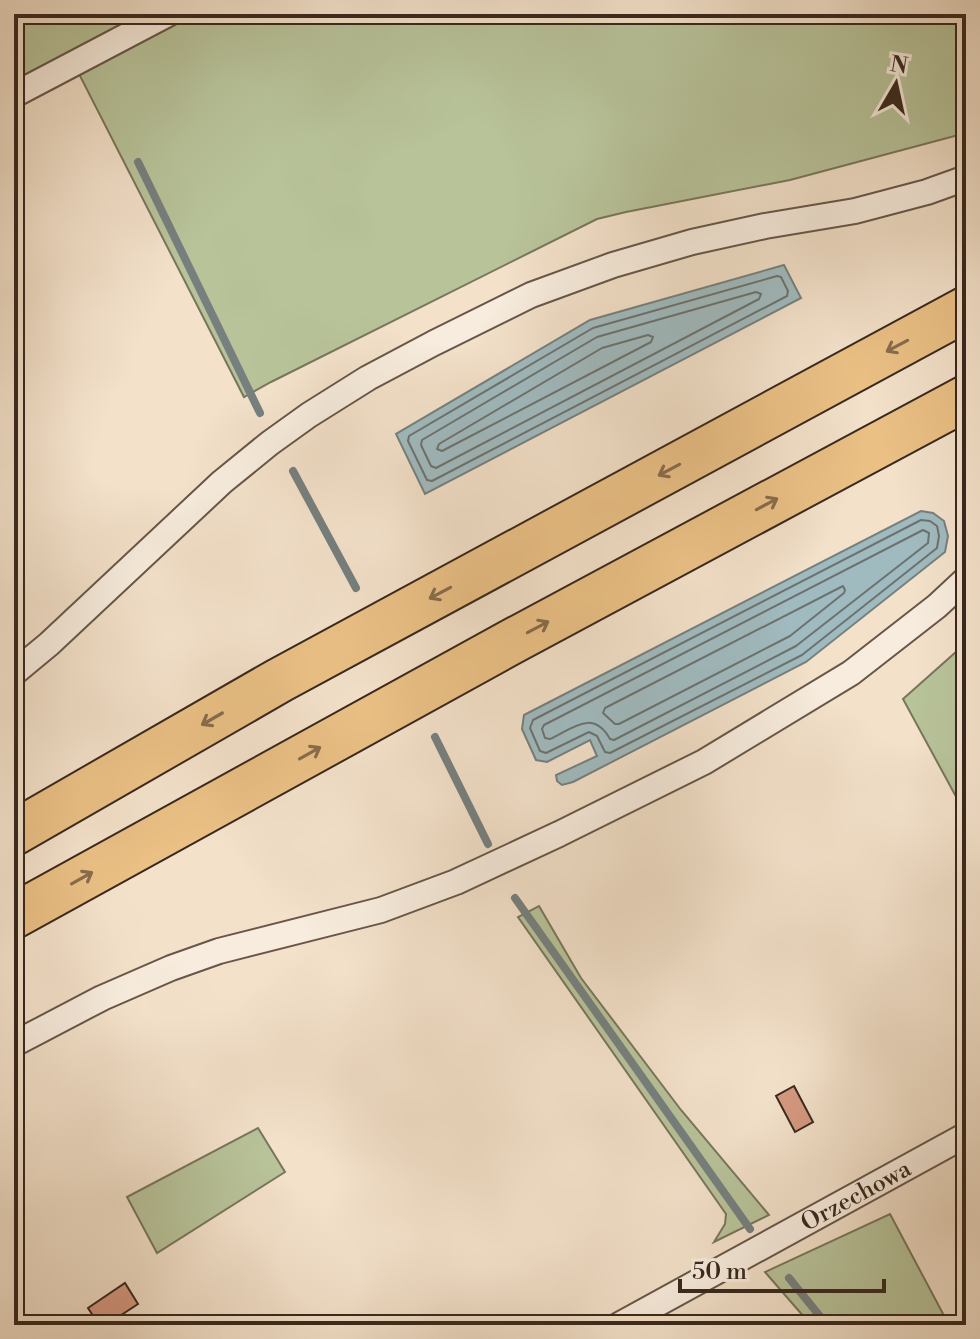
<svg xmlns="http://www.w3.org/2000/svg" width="980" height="1339" font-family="'Libre Bodoni',serif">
  <rect width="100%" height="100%" fill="#f3e1ca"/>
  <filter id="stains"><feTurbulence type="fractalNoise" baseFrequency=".0025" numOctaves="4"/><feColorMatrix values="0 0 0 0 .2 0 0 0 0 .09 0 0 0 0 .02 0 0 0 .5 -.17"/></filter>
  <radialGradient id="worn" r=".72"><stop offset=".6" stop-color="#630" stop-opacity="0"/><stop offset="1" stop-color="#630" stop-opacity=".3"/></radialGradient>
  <g fill="#b8c39a" stroke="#78765c" stroke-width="2">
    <path d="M 14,14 L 149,14 L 114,33 L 14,81 Z"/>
    <path d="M 191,14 L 966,14 L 966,133 L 790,180 L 626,212 L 597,219 L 271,382 L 244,397 L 79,74 Z"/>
    <path d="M 966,643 L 966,815 L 903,699 Z"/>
    <path d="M 539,906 L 581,978 L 681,1110 L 769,1215 L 714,1242 L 725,1224 L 726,1214 L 518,917 Z"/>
    <path d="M 258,1128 L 285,1172 L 157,1253 L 127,1197 Z"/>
    <path d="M 890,1214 L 949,1325 L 811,1325 L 765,1272 Z"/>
  </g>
  <g fill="#a0bbc0" stroke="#76807f" stroke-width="2">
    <path d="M 784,265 L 801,298 L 425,494 L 396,434 L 590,320 Z"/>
    <path d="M 921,511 L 933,513 L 944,521 L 948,536 L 945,552 L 806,662 L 573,782 L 562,785 L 557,781 L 556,775 L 597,756 L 590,740 L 547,762 L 536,760 L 522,729 L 524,715 Z"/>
  </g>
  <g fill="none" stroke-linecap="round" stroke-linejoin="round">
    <g stroke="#6c726f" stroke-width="2">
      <path d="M 777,276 L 781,277 L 788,291 L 787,296 L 432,481 L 427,480 L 408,441 L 409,436 L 593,328 Z"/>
      <path d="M 756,292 L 761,294 L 759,299 L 436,468 L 431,466 L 421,445 L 422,440 L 597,337 Z"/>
      <path d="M 648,335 L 653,337 L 651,342 L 442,451 L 437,449 L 439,444 L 602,348 Z"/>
      <path d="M 921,520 L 930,521 L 937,526 L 939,536 L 937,548 L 802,655 L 610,753 L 605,752 L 597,736 L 589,732 L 546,753 L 540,751 L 530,728 L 533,720 Z"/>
      <path d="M 923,530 L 929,533 L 928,543 L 796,646 L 614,740 L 610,739 C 593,709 573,728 550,739 L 545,738 L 542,729 L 544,725 Z"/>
      <path d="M 843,586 L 845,590 L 844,593 L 790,636 L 619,724 L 615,724 L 603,713 L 605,708 Z"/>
    </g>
    <g stroke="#76807f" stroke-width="8">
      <path d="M 138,162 L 260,413"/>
      <path d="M 293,471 L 356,588"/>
      <path d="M 435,737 L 488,844"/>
      <path d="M 515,898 L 750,1229"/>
      <path d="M 789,1278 L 827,1325"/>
    </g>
  </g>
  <g fill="#d59980" stroke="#38281e" stroke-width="2">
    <path d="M 794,1086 L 813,1122 L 795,1132 L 776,1096 Z"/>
    <path d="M 125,1283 L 138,1304 L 106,1325 L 99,1325 L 88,1308 Z"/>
  </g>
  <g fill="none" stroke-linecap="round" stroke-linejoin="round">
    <g stroke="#675649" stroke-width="28">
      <g id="street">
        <path d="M 14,95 L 168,14"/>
        <path d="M 14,673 L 49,644 L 222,482 L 270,443 L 309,415 L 368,378 L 434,343 L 531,295 L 613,265 L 692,242 L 765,226 L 855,211 L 927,192 L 966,178"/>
        <path d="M 14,1044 L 102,998 L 171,968 L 219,951 L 381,910 L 456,882 L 559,834 L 704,762 L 851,673 L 937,606 L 966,579"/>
        <path id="s1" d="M 619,1325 L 966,1135"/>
      </g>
    </g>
    <g stroke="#38281e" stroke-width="48">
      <g id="highway">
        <path d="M 14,833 L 280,680 L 966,309"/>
        <path d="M 14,916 L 511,642 L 966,398"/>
      </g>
    </g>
    <use href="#street" stroke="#f7ecdd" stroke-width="24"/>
    <use href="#highway" stroke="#eac085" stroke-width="44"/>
  </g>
  <defs><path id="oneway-shaft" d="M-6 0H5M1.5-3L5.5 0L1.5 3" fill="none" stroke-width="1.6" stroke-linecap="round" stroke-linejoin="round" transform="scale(2)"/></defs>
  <g stroke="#886c4c">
    <use href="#oneway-shaft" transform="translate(897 346) rotate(152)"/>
    <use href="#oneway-shaft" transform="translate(669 470) rotate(152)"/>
    <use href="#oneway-shaft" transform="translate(767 504) rotate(-28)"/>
    <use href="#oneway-shaft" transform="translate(440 593) rotate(152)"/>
    <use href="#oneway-shaft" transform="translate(538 627) rotate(-28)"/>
    <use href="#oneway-shaft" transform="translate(212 719) rotate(150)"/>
    <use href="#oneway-shaft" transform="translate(310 753) rotate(-29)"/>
    <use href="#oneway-shaft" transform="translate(82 878) rotate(-29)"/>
  </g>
  <g text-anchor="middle" stroke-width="7" stroke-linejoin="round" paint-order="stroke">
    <g font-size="24" fill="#38281e" stroke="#f7ecdd">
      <text dy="8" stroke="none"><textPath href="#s1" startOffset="270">Orzechowa</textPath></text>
    </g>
  </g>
  <rect width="980" height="1339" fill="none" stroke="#f3e1ca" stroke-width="48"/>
  <rect x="16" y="16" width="948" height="1307" fill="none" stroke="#38281e" stroke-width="4"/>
  <rect x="24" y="24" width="932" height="1291" fill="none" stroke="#38281e" stroke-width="2"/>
  <g transform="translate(896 84) rotate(9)" stroke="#f7ecdd" stroke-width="6" paint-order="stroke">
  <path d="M0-6L14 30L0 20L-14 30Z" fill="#38281e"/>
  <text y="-12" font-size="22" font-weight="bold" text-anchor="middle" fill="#38281e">N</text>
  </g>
  <path d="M680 1279v12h204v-12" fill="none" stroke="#38281e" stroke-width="4"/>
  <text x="692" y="1279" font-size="24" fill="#38281e" stroke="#f7ecdd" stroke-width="6" paint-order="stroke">50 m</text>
  <rect width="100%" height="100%" filter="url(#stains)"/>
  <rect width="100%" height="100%" fill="url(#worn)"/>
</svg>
